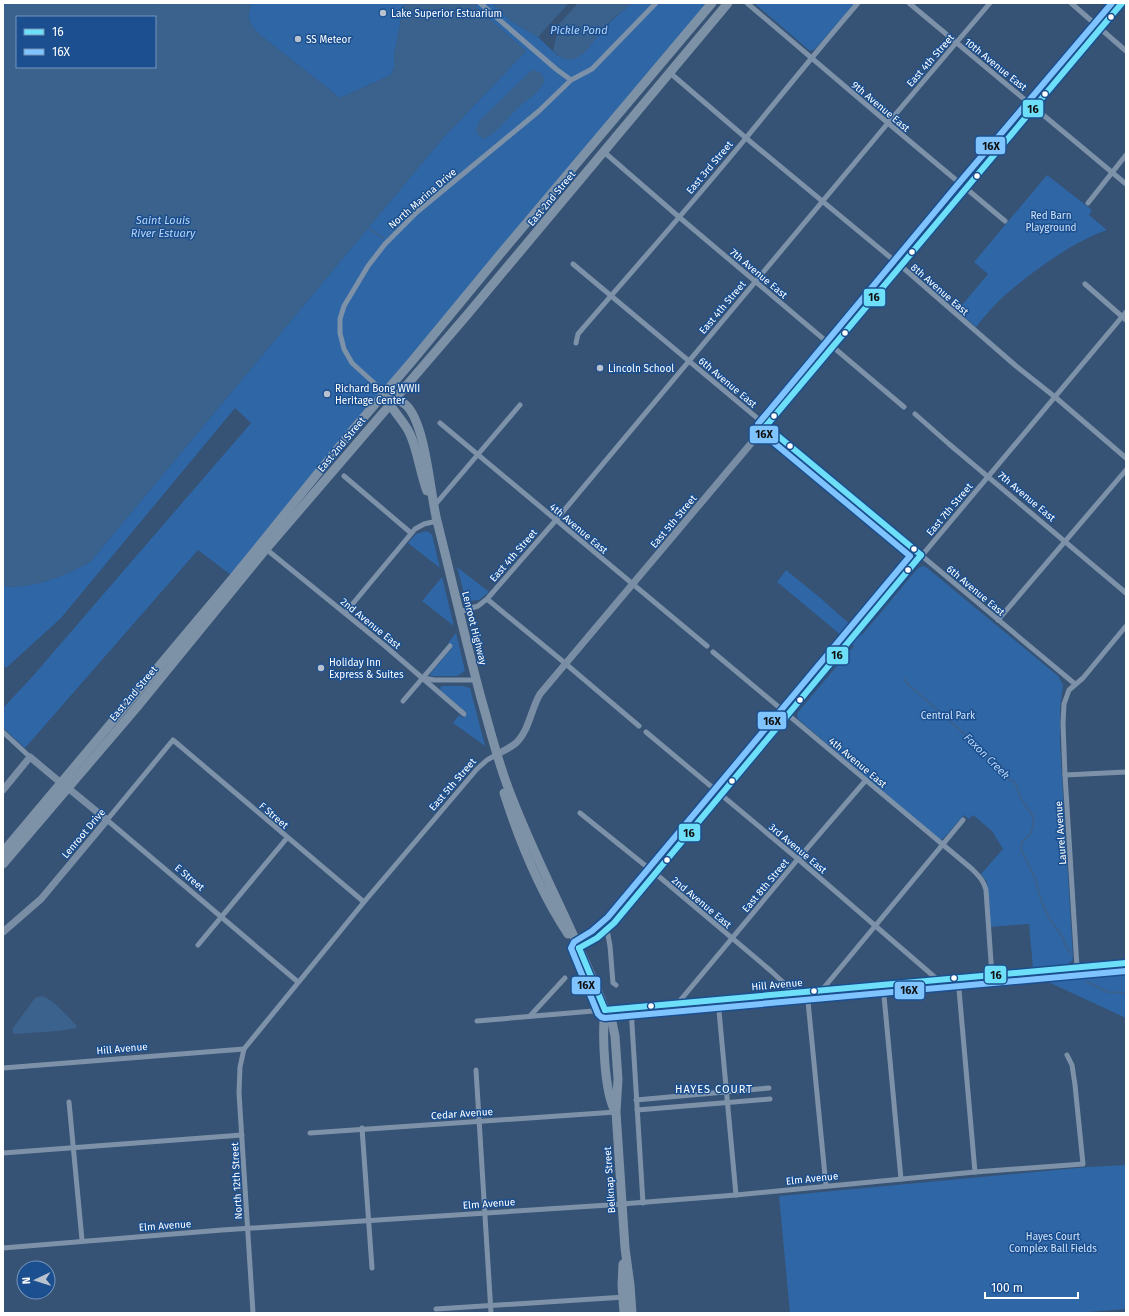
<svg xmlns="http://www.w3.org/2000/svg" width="1129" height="1316" font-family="'Fira Sans',sans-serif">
  <rect width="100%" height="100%" fill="#365274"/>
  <g fill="#2f66a5">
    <path d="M 251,3 L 404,3 L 394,57 L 394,68 L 391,75 L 340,98 L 260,35 C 248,23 247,20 251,3 Z"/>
    <path d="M 478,3 L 492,3 L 511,21 L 538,37 L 558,56 L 597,37 L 610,22 L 632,3 L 707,3 L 231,575 L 198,550 L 25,748 L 3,728 L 3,708 L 32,677 L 251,423 L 235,408 L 61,618 L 6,668 L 3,666 L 3,587 C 38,587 59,578 90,562 L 442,139 L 526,51 L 477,8 L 475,6 Z"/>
    <path d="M 754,3 L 855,3 L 815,49 L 810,51 Z"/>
    <path d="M 1047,175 L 1092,210 L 1089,215 L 1107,230 C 1072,242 1030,273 1003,297 C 993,306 984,317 976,327 L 957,311 L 988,274 L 974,262 Z"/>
    <path d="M 427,531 L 432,535 L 440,568 L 408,543 L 416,534 Z"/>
    <path d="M 923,566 L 926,567 L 1058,676 L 1063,685 L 1060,708 L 1060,744 L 1073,957 L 1072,961 L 1068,964 L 1033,968 L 1029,924 L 990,927 L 987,882 L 981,874 L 1003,849 L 992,831 L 973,815 L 969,819 L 964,815 L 943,839 L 939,839 L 799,720 L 797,716 L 798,712 L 854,646 L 777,582 L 786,570 L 818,596 L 862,635 L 918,568 Z"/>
    <path d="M 457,567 L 489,592 L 479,600 L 466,601 Z"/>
    <path d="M 442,577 L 454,626 L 422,601 Z"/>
    <path d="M 456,633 L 465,671 L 457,676 L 431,676 L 430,674 L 452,648 L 448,643 Z"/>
    <path d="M 442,686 L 463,686 L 470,688 L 485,746 L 453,723 L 459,715 L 463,718 L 467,713 L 441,691 L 440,688 Z"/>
    <path d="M 1126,967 L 1126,1018 L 1035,976 Z"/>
    <path d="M 1126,1165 L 1126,1309 L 1075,1313 L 790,1313 L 779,1196 L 1088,1167 Z"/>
  </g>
  <g fill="#3b618d" fill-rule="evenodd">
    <path d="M 3,3 L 251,3 C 247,20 248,23 260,35 L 340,98 L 391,75 L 394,68 L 394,57 L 404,3 L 478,3 L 475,6 L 477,8 L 526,51 L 442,139 L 90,562 C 60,578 38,587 3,587 ZM 17,17 L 155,17 L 155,67 L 17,67 Z"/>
    <path d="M 492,3 L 569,3 L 538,37 L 511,21 Z"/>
    <path d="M 578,3 L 632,3 C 624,10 614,17 606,25 C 592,42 577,75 553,51 L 559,24 Z"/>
    <path d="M 532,70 L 540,72 L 545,80 C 538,95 530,97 519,107 C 507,118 499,131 484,139 L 478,135 L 476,129 L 480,120 Z"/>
    <path d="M 41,996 C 51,997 68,1017 76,1025 L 77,1028 L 58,1031 L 16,1034 L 13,1033 L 13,1028 L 32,1002 L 35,998 Z"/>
  </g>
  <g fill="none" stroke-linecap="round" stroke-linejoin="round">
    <g stroke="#3b618d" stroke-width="2">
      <path d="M 368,228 L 383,238"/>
      <path d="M 904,679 L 909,685 L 1002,767 L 1006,777 L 1015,782 L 1021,799 L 1033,816 L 1034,822 L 1030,835 L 1022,842 L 1021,849 L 1035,878 L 1039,894 L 1044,907 L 1049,918 L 1064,939 L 1065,945 L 1070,952 L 1070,955"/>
      <path d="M 1086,981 L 1107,992 L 1126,993"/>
    </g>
    <g stroke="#7d92a8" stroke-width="5">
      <path d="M 480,3 L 556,69 L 571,80"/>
      <path d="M 747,3 L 888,123 L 1005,221"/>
      <path d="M 909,3 L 1126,184"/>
      <path d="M 1071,3 L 1126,51"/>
      <path d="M 669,72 L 746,138 L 908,272 L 1016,366 L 1055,397 L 1126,458"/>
      <path d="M 604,152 L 679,217 L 904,407"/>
      <path d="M 1088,203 L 1126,155"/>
      <path d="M 573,264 L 1075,684"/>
      <path d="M 1085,284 L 1126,320"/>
      <path d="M 576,343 L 578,334 C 634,269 691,205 746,138 C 783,93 820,47 858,3"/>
      <path d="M 385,393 L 352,363 L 344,349 L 340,333 L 340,319 L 344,306 L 368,266 L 385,244 L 417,212 L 539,111 L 571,80 L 592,69 L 656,3"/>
      <path d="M 915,414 L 949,444 L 1126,593"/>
      <path d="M 440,423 L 707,646"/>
      <path d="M 344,476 L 411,533"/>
      <path d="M 434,506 L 520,405"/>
      <path d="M 266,549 L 384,645 L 464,714"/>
      <path d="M 487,599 L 560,659 L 639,726"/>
      <path d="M 459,612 L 478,606 L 487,599 L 556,520 L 888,123 L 990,3"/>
      <path d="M 345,613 L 415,529 L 424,524 L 437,521"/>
      <path d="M 998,620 L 1126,470"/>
      <path d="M 713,652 L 972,869 C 979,876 984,881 986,890 L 992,976"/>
      <path d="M 424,678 L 434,680 L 476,680"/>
      <path d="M 403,701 L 450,646"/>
      <path d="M 3,732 L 30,757"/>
      <path d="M 646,732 L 798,859 L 938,980"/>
      <path d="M 1065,775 L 1126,772"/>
      <path d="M 580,813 L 662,879 L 771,971 L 786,985 L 792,992"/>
      <path d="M 607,930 L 610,946 L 613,983 L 616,985"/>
      <path d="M 198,945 L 287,838"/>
      <path d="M 579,948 L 597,938 L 614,923 L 1126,312"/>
      <path d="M 1077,967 L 1065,775 L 1063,723 L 1064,704 L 1069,690 L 1083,678 L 1126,626"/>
      <path d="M 958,978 L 975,1172"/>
      <path d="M 298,982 L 107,820 L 173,740 L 364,902"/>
      <path d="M 883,985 L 901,1179"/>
      <path d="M 822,990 L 963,820"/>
      <path d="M 807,991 L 826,1186"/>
      <path d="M 718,1000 L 736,1195"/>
      <path d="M 678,1003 L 798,859 L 866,780"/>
      <path d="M 631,1008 L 643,1203"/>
      <path d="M 530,1016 L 565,978"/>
      <path d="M 477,1021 L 605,1010"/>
      <path d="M 3,1068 L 244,1049"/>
      <path d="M 476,1070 L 491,1313"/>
      <path d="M 636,1100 L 769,1088"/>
      <path d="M 69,1102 L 82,1240"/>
      <path d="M 637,1110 L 770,1099"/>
      <path d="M 362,1128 L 372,1268"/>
      <path d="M 310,1133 L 616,1112"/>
      <path d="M 3,1153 L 242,1135"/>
      <path d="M 3,1248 L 222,1230 L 609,1205 L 736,1195 L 975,1172 L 1083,1164 L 1075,1085 L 1072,1065 L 1067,1055"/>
      <path d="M 436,1309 L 625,1297"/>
      <path d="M 253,1313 L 239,1093 L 240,1067 L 244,1049 L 364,902 L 477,769 L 487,760 L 496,755"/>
    </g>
    <g stroke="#798da4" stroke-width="7">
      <path d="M 496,755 C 503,751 510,748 516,743 C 529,731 531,709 540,694 C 734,464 927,233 1122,3"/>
      <path d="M 3,790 L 30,757 L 61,783"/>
      <path d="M 3,932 L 41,899 L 107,820 L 68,788"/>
      <path d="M 605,1010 L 1126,963"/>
    </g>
    <g stroke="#7e92a7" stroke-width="9">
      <path d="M 390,395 C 395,398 401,401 406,405 C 426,424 430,493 437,521 C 452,580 465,639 481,698 C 489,726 496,754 506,782 C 534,860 576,932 605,1010 L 612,1022 L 615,1036 L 618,1079 L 616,1112 L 625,1248 L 630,1285 L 632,1313"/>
      <path d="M 388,400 C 393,412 404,421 410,434 C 418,452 420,473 427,491"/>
      <path d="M 504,793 C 520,843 539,890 568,934"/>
      <path d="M 3,852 L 233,578 L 352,431 L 413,360 L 502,252 L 712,3"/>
      <path d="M 3,864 L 137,707 L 266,549 L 467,315 L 728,3"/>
      <path d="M 605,1010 C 602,1033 604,1091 615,1111"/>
      <path d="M 623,1264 L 622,1285 L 624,1313"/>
    </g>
    <g stroke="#1b4f8f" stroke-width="9">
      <g id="bus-1">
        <path d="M 766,426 L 1122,3"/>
        <path d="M 766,426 L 921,555"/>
        <path d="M 579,948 L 597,938 L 614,923 L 921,555"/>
        <path d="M 579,948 L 605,1010"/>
        <path d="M 605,1010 L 1126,963"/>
      </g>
    </g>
    <g stroke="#1b4f8f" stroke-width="9">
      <path id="bus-2" d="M 1112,3 L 959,183 L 758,424 L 758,428 L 761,432 L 910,556 L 608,917 L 592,931 L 574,942 L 571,948 L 598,1014 L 601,1017 L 605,1018 L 1126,971"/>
    </g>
    <use href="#bus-1" stroke="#6ddff8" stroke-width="6"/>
    <use href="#bus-2" stroke="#80c4ff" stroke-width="6"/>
  </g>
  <g fill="#b9c2ce" stroke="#1b4f8f" stroke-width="1.5">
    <circle cx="383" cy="13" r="4"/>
    <circle cx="298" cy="39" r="4"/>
    <circle cx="600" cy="368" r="4"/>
    <circle cx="327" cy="394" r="4"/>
    <circle cx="321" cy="668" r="4"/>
  </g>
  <g fill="#fff" stroke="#1b4f8f" stroke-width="1.5">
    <circle cx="1111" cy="17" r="3.5"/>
    <circle cx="1045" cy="94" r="3.5"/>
    <circle cx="977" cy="176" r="3.5"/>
    <circle cx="912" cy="252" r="3.5"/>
    <circle cx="845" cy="333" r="3.5"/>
    <circle cx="774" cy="416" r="3.5"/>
    <circle cx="790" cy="446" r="3.5"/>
    <circle cx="914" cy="549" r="3.5"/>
    <circle cx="908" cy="570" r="3.5"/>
    <circle cx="800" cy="700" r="3.5"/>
    <circle cx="732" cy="781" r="3.5"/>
    <circle cx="667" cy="860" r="3.5"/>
    <circle cx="954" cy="978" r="3.5"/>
    <circle cx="814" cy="991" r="3.5"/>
    <circle cx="651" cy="1006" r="3.5"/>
  </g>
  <g text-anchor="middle" stroke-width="3" stroke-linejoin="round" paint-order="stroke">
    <g font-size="10" fill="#fff" stroke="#1b4f8f" text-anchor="start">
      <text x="391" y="17">Lake Superior Estuarium</text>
      <text x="306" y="43">SS Meteor</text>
      <text x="608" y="372">Lincoln School</text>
      <text x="335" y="392">Richard Bong WWII<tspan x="335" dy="12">Heritage Center</tspan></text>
      <text x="329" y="666">Holiday Inn<tspan x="329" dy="12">Express &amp; Suites</tspan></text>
    </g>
    <g font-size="10" fill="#fff" stroke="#1b4f8f">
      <text transform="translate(930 60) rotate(-49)" y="4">East 4th Street</text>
      <text transform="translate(996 64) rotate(39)" y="4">10th Avenue East</text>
      <text transform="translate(881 106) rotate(40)" y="4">9th Avenue East</text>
      <text transform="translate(709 167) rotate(-50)" y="4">East 3rd Street</text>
      <text transform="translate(422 198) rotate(-41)" y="4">North Marina Drive</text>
      <text transform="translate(551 198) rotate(-50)" y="4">East 2nd Street</text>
      <text transform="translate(759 273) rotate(40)" y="4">7th Avenue East</text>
      <text transform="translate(940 289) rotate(41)" y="4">8th Avenue East</text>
      <text transform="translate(722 307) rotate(-50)" y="4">East 4th Street</text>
      <text transform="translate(728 382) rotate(40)" y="4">6th Avenue East</text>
      <text transform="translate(341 444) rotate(-50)" y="4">East 2nd Street</text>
      <text transform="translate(1027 496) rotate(40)" y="4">7th Avenue East</text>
      <text transform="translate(949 509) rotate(-50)" y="4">East 7th Street</text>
      <text transform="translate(673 521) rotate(-50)" y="4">East 5th Street</text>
      <text transform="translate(579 528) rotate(40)" y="4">4th Avenue East</text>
      <text transform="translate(513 555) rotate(-49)" y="4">East 4th Street</text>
      <text transform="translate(976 590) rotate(40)" y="4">6th Avenue East</text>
      <text transform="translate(371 623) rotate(39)" y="4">2nd Avenue East</text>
      <text transform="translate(475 628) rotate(76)" y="4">Lenroot Highway</text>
      <text transform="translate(133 693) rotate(-50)" y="4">East 2nd Street</text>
      <text transform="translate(858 762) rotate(40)" y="4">4th Avenue East</text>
      <text transform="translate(452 784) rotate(-49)" y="4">East 5th Street</text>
      <text transform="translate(274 815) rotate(40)" y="4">F Street</text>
      <text transform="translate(83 833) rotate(-50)" y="4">Lenroot Drive</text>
      <text transform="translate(1060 833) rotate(-94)" y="4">Laurel Avenue</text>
      <text transform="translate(798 848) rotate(40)" y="4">3rd Avenue East</text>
      <text transform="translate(190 877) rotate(40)" y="4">E Street</text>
      <text transform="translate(765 885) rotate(-50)" y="4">East 8th Street</text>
      <text transform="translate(702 902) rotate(40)" y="4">2nd Avenue East</text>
      <text transform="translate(777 984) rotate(-5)" y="4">Hill Avenue</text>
      <text transform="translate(122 1048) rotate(-5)" y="4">Hill Avenue</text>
      <text transform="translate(462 1113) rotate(-4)" y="4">Cedar Avenue</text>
      <text transform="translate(812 1178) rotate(-6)" y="4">Elm Avenue</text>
      <text transform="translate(609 1180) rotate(-94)" y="4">Belknap Street</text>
      <text transform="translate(236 1181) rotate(-93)" y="4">North 12th Street</text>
      <text transform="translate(489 1203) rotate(-4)" y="4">Elm Avenue</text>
      <text transform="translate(165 1225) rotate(-4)" y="4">Elm Avenue</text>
    </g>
    <g font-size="10" fill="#cfe3fa" stroke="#1b4f8f">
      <text x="1051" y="219">Red Barn<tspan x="1051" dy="12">Playground</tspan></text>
      <text x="948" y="719">Central Park</text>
      <text x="1053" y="1240">Hayes Court<tspan x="1053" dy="12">Complex Ball Fields</tspan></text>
    </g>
    <g font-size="11" font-style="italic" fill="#b5d3f5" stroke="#1b4f8f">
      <text x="579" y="34">Pickle Pond</text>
      <text x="163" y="224">Saint Louis<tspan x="163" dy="13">River Estuary</tspan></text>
      <text transform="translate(987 756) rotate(45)" y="4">Faxon Creek</text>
    </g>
    <g font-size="11" letter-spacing="1" fill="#fff" stroke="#1b4f8f">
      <text x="714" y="1093">HAYES COURT</text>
    </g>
  </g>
  <g stroke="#1b4f8f" stroke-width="1.5">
    <rect x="1022" y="99" width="22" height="19" rx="4" fill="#6ddff8"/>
    <rect x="975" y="136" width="31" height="19" rx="4" fill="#80c4ff"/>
    <rect x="863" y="288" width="23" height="19" rx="4" fill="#6ddff8"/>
    <rect x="749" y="425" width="30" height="19" rx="4" fill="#80c4ff"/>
    <rect x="826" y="646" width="23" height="19" rx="4" fill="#6ddff8"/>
    <rect x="757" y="711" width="30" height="19" rx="4" fill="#80c4ff"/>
    <rect x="678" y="823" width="23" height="19" rx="4" fill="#6ddff8"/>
    <rect x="984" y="965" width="23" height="19" rx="4" fill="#6ddff8"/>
    <rect x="571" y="976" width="30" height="19" rx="4" fill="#80c4ff"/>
    <rect x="894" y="981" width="31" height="19" rx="4" fill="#80c4ff"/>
  </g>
  <g font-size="11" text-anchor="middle" font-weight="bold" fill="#111">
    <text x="1033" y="113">16</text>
    <text x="991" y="150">16X</text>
    <text x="874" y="301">16</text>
    <text x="764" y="438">16X</text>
    <text x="837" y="659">16</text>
    <text x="772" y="725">16X</text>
    <text x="689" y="837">16</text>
    <text x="996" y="979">16</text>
    <text x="586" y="989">16X</text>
    <text x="909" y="994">16X</text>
  </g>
  <rect width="1129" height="1316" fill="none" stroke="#ffffff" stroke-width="8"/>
  <rect x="16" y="16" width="140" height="52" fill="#1b4f8f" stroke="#7695bc"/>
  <rect x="24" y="29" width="20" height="6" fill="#6ddff8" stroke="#7695bc"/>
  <text x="52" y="36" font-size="12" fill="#ffffff">16</text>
  <rect x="24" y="49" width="20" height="6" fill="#80c4ff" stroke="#7695bc"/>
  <text x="52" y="56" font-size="12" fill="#ffffff">16X</text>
  <g transform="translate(36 1280) rotate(266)"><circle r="19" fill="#1b4f8f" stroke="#7695bc"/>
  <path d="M0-3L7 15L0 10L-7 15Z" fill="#b9c2ce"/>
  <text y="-6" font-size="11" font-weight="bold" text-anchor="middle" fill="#ffffff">N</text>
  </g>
  <path d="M985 1292v6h93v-6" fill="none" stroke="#ffffff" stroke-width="2"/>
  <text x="991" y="1292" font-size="12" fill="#ffffff" stroke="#1b4f8f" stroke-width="3" paint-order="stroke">100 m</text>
</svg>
